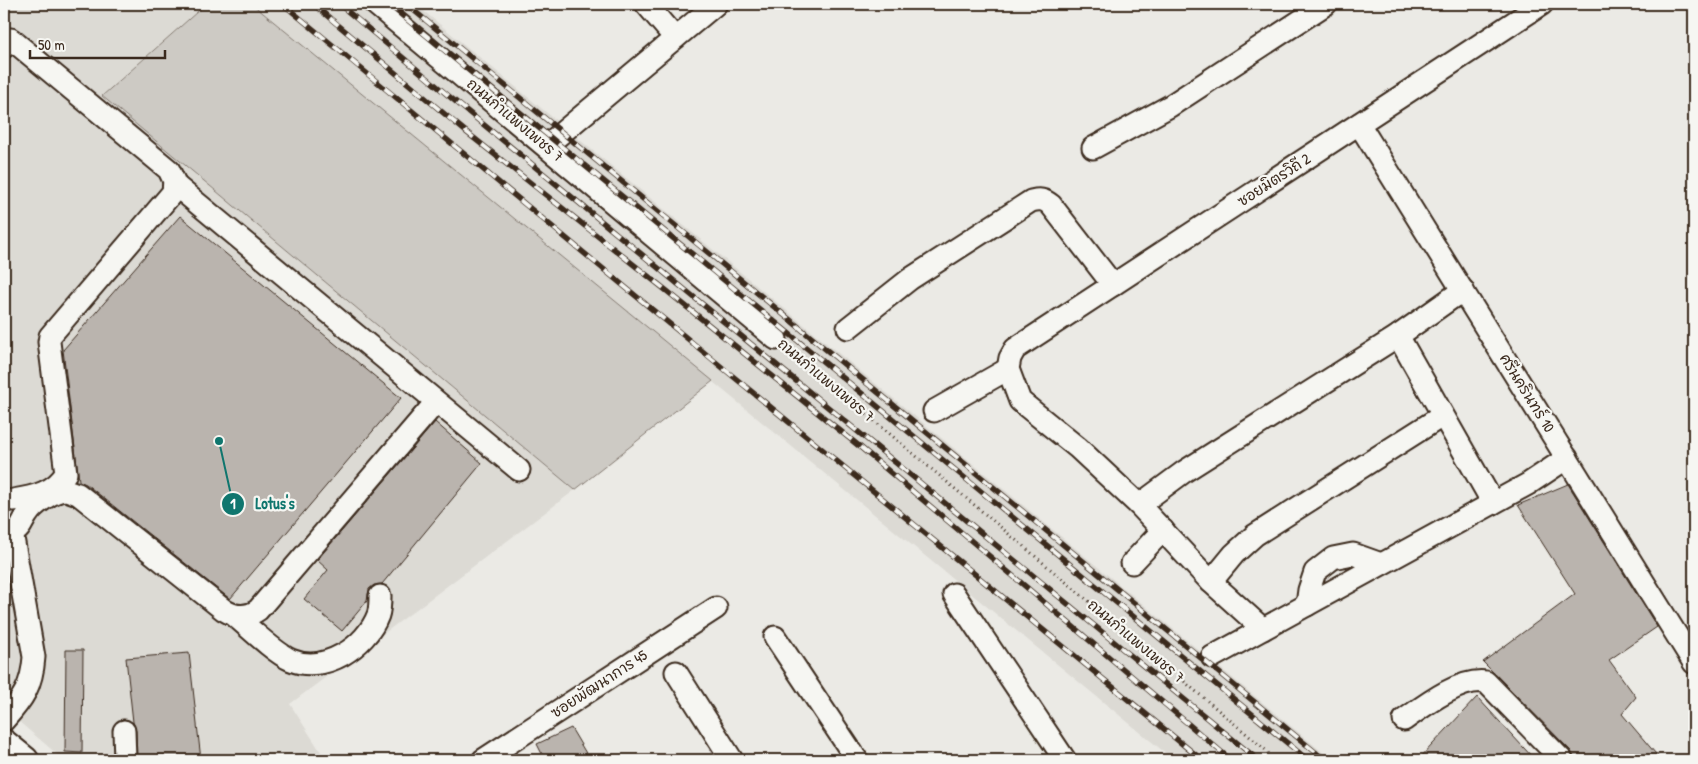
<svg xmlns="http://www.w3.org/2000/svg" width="1698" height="764" font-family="'Patrick Hand','Playpen Sans Thai',sans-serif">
  <rect width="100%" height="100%" fill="#ebeae5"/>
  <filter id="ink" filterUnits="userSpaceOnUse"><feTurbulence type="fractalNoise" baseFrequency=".02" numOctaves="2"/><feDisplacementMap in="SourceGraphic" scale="10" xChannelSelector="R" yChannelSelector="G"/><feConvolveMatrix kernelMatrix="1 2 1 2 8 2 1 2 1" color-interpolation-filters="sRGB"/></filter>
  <g filter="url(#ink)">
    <g fill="#dcdad4">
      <path d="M 7,4 L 206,4 L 102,96 L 575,490 L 290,704 L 326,760 L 64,760 L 4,709 L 4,7 Z"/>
      <path d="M 252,4 L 415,4 L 1332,760 L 1174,760 Z"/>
    </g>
    <path fill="#cdcac4" stroke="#847a71" d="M 206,4 L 252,4 L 713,381 L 575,490 L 102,96 Z"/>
    <g fill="#bab4ae" stroke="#3b2a1e">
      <path d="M 180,216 L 401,398 L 230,599 L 86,484 L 79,481 L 63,350 Z"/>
      <path d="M 435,422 L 482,463 L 382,584 L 374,585 L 369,589 L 367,601 L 342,631 L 304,599 L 328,570 L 317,560 Z"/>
      <path d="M 1568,484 L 1657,627 L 1609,660 L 1636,697 L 1622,714 L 1661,760 L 1575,760 L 1571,751 L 1483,662 L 1575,594 L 1518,505 Z"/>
      <path d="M 66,650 L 83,650 L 82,753 L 65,752 Z"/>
      <path d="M 189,653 L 201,760 L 137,760 L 136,731 L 133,722 L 126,658 Z"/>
      <path d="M 1477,697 L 1535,760 L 1418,760 Z"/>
      <path d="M 571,728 L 590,760 L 545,760 L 537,744 Z"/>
    </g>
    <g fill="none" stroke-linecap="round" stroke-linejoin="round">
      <g stroke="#3b2a1e" stroke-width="25">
        <g id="minor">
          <path d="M 375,4 L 776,339"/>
          <path d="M 646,4 L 675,38"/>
          <path d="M 4,47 L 11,39 L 169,170 L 174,181 L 173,192 L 50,336 L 49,342 L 66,473 C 55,492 34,497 13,500"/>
          <path d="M 1359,124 L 1694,663"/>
          <path d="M 546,146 L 716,4"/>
          <path d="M 1093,148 L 1170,106 L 1326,4"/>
          <path d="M 174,184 L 519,470"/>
          <path d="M 848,328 L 910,279 L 1031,201 C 1040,199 1044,199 1051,205 L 1113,285"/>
          <path d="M 1398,336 L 1493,503"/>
          <path d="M 934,411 L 1008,369"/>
          <path d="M 1139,505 L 1185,471 L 1398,336 L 1463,290"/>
          <path d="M 4,531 C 21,535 20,525 27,515 C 33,505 54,490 66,490 C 70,491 74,493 78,494 L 224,610 C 235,617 247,618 258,610 L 436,402"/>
          <path d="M 1132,563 L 1163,530"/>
          <path d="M 1211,582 L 1234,554 L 1255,535 L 1442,416"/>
          <path d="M 954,594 L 1065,760"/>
          <path d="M 1307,605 L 1309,590 L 1315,572 L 1333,558 L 1353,554 L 1381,564"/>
          <path d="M 234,615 C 248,627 275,653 291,660 C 324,674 366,647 378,615 C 380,609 380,603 380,596"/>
          <path d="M 1263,629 L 1211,582 L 1139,505 L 1078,448 L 1020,401 L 1008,369 L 1010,358 L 1015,349 L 1542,4"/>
          <path d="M 775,637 L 857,760"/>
          <path d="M 1212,657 L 1528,484 L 1567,458"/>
          <path d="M 676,672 L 732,760"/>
          <path d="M 4,720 C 23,699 32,686 34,657 L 12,532"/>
          <path d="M 1404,720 C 1425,705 1460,678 1486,682 L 1562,760"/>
          <path d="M 124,731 L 125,760"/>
          <path d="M 483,760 L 716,608"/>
        </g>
      </g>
      <g stroke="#3b2a1e" stroke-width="30">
        <path id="major" d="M 4,743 L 25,760"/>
      </g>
      <path stroke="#3b2a1e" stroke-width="3" stroke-dasharray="1 4" stroke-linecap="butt" d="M 790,350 L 1268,752 L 1271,760"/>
      <use href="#minor" stroke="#f6f6f2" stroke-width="21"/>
      <use href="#major" stroke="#f6f6f2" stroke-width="26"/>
      <g stroke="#3b2a1e" stroke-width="5.5">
        <g id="rail">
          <path d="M 283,4 L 729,373 L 1202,760"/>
          <path d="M 313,4 L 465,131 L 667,291 L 859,446 L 1231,760"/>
          <path d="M 339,4 L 450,97 L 1258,760"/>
          <path d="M 388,4 L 1308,760"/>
          <path d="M 406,4 L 1325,760"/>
        </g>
      </g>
      <use href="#rail" stroke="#f6f6f2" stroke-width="4" stroke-dasharray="11" stroke-linecap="butt"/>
    </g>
  </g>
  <g text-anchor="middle" stroke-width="4.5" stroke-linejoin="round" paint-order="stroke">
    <g font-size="15" fill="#3b2a1e" stroke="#f6f6f2">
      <text transform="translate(515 120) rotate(40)" y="5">ถนนกำแพงเพชร 7</text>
      <text transform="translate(1274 180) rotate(-33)" y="5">ซอยมิตรวิถี 2</text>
      <text transform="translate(826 380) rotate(40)" y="5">ถนนกำแพงเพชร 7</text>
      <text transform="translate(1527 393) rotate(58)" y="5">ศรีนครินทร์ 10</text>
      <text transform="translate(1136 641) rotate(40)" y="5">ถนนกำแพงเพชร 7</text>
      <text transform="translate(599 684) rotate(-33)" y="5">ซอยพัฒนาการ 45</text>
    </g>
  </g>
  <path fill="none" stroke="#0f766e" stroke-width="2" d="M219 441L233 504"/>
  <g fill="#0f766e" stroke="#f6f6f2" stroke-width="2">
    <circle cx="219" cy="441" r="5"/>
    <circle cx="233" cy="504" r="12"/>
  </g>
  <g font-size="15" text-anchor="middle" font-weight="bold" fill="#fff">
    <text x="233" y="509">1</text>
  </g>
  <g font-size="16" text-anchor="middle" font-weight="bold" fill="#0f766e" stroke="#f6f6f2" stroke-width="4.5" stroke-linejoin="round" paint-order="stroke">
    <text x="275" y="509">Lotus's</text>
  </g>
  <rect width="1698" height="764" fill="none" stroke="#f6f6f2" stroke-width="20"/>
  <rect x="10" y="10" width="1678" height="744" fill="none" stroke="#3b2a1e" stroke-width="2" filter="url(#ink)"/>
  <path d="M30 50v8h135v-8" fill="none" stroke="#3b2a1e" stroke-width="2.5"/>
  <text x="38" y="50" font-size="15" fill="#3b2a1e" stroke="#f6f6f2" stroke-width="4" paint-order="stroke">50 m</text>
</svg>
